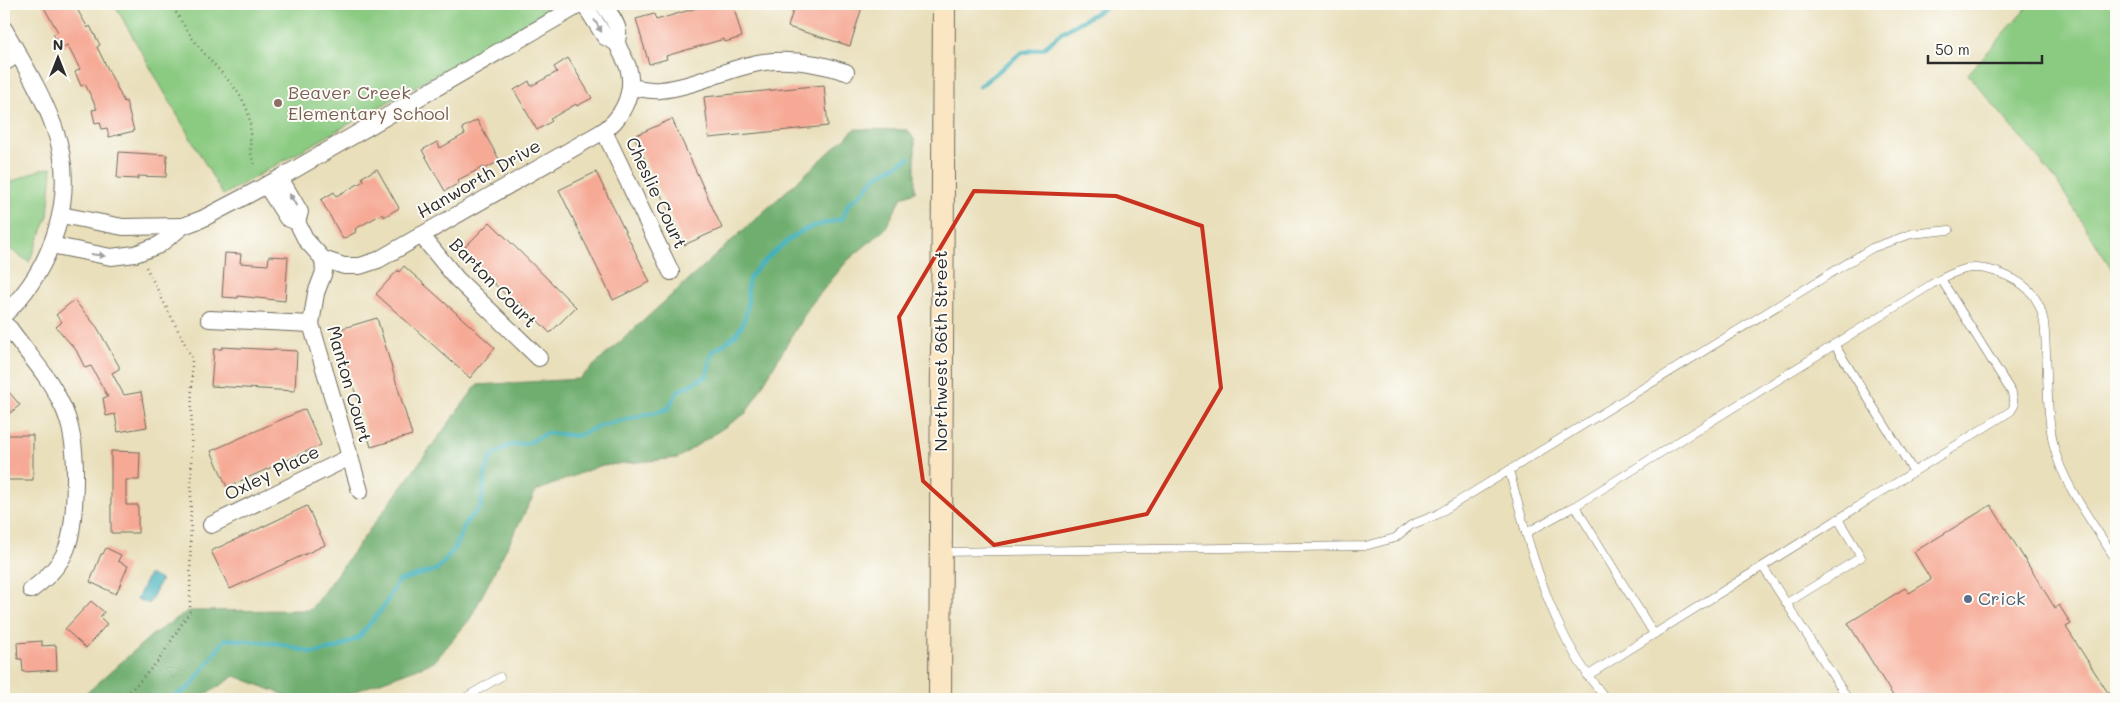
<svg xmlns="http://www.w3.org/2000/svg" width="2120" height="703" font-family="Mali,sans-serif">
  <rect width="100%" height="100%" fill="#fdfcf7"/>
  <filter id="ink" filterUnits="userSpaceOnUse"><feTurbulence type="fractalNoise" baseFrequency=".02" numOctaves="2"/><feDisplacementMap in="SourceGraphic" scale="10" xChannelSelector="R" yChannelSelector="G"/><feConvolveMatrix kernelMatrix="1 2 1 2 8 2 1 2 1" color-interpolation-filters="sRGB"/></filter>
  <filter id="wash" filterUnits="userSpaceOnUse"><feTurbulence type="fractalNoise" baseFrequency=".0096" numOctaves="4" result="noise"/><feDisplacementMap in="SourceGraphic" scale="20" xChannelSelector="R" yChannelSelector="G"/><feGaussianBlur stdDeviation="1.12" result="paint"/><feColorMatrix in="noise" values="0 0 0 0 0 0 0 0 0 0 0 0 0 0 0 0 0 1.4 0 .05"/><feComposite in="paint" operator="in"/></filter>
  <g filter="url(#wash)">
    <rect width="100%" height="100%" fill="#e9dfbb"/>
    <g fill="#8aca81" stroke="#5a7a56">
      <path d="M 114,4 L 562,4 L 223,195 Z"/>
      <path d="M 2030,4 L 2116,4 L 2116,276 L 2056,180 L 1968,74 Z"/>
      <path d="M 52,168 L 48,216 L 29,262 L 4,245 L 4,185 L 41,169 Z"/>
    </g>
    <path fill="#6fae6f" stroke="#4d6c4d" d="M 855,129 L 908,130 L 915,141 L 915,192 L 902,197 L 885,229 L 847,261 L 809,307 L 746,413 L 678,458 L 599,466 L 536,491 L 470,619 L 434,662 L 335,699 L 295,699 L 235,676 L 199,699 L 80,699 L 152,635 L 188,611 L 310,610 L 477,385 L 579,379 Z"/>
    <path fill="#3fafba" stroke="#356d72" d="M 149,574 L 161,580 L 149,604 L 137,599 Z"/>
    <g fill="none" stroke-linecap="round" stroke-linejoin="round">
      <g stroke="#3fafba" stroke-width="4.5">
        <path d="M 980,86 L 1021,53 L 1044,48 L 1061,33 L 1111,4"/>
        <path d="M 171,699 L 191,686 L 225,639 L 280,644 L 313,653 L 337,648 L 359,637 L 385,605 L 398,581 L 438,569 L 455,548 L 466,522 L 481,507 L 485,475 L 491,457 L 507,446 L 528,443 L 547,433 L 577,436 L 599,426 L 668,409 L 678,391 L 707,376 L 712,352 C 736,337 747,328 748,298 C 748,293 747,284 749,279 C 756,266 793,235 806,229 C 818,224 831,223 843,218 L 848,204 L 865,190 L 874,178 L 909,158"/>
      </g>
    </g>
    <g id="blocks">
      <g fill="#f6aa96">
        <path d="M 42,4 L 74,4 L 88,28 L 90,26 L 100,45 L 97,47 L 124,102 L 126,101 L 134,131 L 109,137 L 107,128 L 102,129 L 100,122 L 95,123 L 92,110 L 97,109 L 85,84 L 81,86 L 75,72 L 80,69 L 67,45 L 61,48 L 53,34 L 58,32 Z"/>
        <path d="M 710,4 L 733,4 L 742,37 L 725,42 L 724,39 L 666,56 L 667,59 L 649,64 L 636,19 L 654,14 L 656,20 Z"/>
        <path d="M 795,4 L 831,4 L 842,7 L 843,4 L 863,4 L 850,46 L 788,27 Z"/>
        <path d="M 568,58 L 592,98 L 577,106 L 576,104 L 550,119 L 552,121 L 537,130 L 514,90 L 529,81 L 531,86 L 557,72 L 554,67 Z"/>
        <path d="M 824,85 L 828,126 L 709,138 L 704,97 Z"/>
        <path d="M 672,119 L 722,228 L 684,245 L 634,136 Z"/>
        <path d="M 477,120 L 500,161 L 484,169 L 483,167 L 458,180 L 459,183 L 445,191 L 422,150 L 437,142 L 440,148 L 465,134 L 462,128 Z"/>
        <path d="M 119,152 L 167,155 L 166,177 L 138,176 L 138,179 L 117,178 Z"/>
        <path d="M 377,169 L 399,208 L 384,217 L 382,214 L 355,229 L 356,232 L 343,239 L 321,200 L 334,192 L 336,196 L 364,181 L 362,177 Z"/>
        <path d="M 596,172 L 650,282 L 613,300 L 559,190 Z"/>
        <path d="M 490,222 L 576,307 L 550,333 L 519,302 L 516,305 L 461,251 Z"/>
        <path d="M 225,253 L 241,254 L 240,263 L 268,265 L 269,256 L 288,257 L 285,301 L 238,296 L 238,298 L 222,297 Z"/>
        <path d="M 404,266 L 495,348 L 470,378 L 376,294 L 398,270 L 399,272 Z"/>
        <path d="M 74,300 L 97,327 L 119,366 L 119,369 L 112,373 L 124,395 L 141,392 L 147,427 L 118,432 L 115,414 L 106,416 L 103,398 L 108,397 L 91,366 L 85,368 L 76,350 L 56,327 L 62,322 L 56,315 Z"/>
        <path d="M 377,318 L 412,435 L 371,447 L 337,330 Z"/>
        <path d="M 222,347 L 297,351 L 295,391 L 211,386 L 214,349 L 222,349 Z"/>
        <path d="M 4,386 L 20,405 L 4,418 Z"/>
        <path d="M 305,409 L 321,445 L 227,487 L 211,451 Z"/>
        <path d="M 6,435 L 33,435 L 33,480 L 4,480 Z"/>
        <path d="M 111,451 L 140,452 L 139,480 L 126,480 L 126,505 L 138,505 L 138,533 L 111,533 Z"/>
        <path d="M 1991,505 L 2055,608 L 2059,605 L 2071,624 L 2066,627 L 2112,699 L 2005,699 L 2003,695 L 1996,699 L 1895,699 L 1848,623 L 1905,588 L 1909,593 L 1931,580 L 1914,552 Z"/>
        <path d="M 307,506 L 325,545 L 230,589 L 211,551 Z"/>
        <path d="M 106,548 L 121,555 L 118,561 L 128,566 L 116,594 L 90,582 L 101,554 L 103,554 Z"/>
        <path d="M 91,601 L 104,612 L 100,617 L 107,624 L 86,648 L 65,629 Z"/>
        <path d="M 42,641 L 42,646 L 56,645 L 57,670 L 23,672 L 22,659 L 18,659 L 17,643 Z"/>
      </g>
    </g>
  </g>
  <g filter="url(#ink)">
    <use href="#blocks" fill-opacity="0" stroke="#6e6a5d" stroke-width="1"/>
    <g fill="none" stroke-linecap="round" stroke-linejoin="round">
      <g stroke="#6e6a5d" stroke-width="9">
        <g id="service">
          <path d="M 1834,344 L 1914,472"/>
          <path d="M 1509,470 L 1526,533"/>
          <path d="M 1575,506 L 1654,634"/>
          <path d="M 942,552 L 1365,546 L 1395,538 L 1411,525 L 1436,515 L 1872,248 L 1911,234 L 1949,230"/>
          <path d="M 1763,567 L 1848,699"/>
          <path d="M 1787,603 L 1861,557 L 1838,519"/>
          <path d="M 1587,676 L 2011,411 L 2014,406 L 2012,393 L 1941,279"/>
          <path d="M 463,699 L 500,677"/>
          <path d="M 1606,699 C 1563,647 1545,597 1526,533 L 1575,506 L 1932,284 C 1958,269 1973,262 2002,274 C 2015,279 2028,286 2035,298 C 2046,315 2045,334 2046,353 C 2048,384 2047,417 2054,447 C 2063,485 2096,527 2116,560"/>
        </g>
      </g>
      <g stroke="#6e6a5d" stroke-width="18">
        <g id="minor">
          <path d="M 584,4 L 605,37 L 617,43"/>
          <path d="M 4,29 C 22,61 42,93 54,127 C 79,194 53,268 4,315"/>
          <path d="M 4,63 L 18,54"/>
          <path d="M 630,87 C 639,88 651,91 660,90 C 696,87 728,67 764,62 C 793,58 819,63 846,72"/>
          <path d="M 604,131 L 671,272"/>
          <path d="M 280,178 L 300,212 L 297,222"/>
          <path d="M 266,185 L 287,218 L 297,222 L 306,240 L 323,259 L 344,266 L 360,266 L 378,260 L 600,133 C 621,121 634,95 629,71 C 627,60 619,52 617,42 C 617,39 619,34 618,31 C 617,22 608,11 603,4"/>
          <path d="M 61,215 L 123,227 L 183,226"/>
          <path d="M 421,235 L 457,279 L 539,358"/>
          <path d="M 51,245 L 111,257 L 135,254 L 159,245 L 183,226 L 202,219 L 280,178 L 581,4"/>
          <path d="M 323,259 L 324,272 L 316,293 L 311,324 L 360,491"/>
          <path d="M 209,319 L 311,324"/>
          <path d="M 4,324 L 10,329 C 26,352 48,375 60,401 C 66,412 70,424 72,437 C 77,461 76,527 66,550 C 59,567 46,579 31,590"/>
          <path d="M 211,525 L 350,457"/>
        </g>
      </g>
      <g stroke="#6e6a5d" stroke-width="24">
        <path id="secondary" d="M 940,699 L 944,4"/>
      </g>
      <g stroke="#6e6a5d" stroke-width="2.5" stroke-dasharray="1 4" stroke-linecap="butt">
        <path d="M 171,4 C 180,20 191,37 203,52 C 218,70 236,85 246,107 C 255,126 245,148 256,167"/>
        <path d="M 123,699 L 159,660 L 190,611 L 192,358 L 145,265"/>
      </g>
      <use href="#service" stroke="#fff" stroke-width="8"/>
      <use href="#minor" stroke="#fff" stroke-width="16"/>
      <use href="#secondary" stroke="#fbe6c3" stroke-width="22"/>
    </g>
    <defs><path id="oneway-solid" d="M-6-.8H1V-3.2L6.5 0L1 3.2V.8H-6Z" transform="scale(1.25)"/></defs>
    <g fill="#a0a0a0">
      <use href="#oneway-solid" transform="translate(598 26) rotate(59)"/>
      <use href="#oneway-solid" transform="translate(293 200) rotate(-119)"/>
      <use href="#oneway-solid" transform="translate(98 255) rotate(8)"/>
    </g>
  </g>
  <path fill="none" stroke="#c8321e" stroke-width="4" stroke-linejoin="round" d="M 974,191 L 1116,196 L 1202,226 L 1221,388 L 1147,514 L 994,545 L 923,481 L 899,317 Z"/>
  <circle fill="#8d6e63" stroke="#fdfcf7" stroke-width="2" cx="278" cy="103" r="5"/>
  <circle fill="#5c6f8a" stroke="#fdfcf7" stroke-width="2" cx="1968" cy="599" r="5"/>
  <g text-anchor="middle" stroke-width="4" stroke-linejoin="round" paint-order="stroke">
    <g font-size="18" fill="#785e54" stroke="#fdfcf7" text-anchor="start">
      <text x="288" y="99">Beaver Creek<tspan x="288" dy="21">Elementary School</tspan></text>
    </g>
    <g font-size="18" fill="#2b2b2b" stroke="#fdfcf7">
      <text transform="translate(479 179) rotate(-30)" y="6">Hanworth Drive</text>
      <text transform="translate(656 193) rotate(65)" y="6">Cheslie Court</text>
      <text transform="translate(493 283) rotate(46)" y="6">Barton Court</text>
      <text transform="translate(941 351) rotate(-90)" y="6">Northwest 86th Street</text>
      <text transform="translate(349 384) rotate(74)" y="6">Manton Court</text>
      <text transform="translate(272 473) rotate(-26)" y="6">Oxley Place</text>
    </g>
    <g font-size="18" fill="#4e5e75" stroke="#fdfcf7" text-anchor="start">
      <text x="1978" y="605">Crick</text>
    </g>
  </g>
  <rect width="2120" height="703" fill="none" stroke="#fdfcf7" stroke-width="20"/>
  <g transform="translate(58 58)" stroke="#fdfcf7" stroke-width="4" paint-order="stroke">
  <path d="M0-4L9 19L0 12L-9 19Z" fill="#2b2b2b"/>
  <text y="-8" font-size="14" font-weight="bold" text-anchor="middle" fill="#2b2b2b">N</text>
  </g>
  <path d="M1928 55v8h114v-8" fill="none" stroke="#2b2b2b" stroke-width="2.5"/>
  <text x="1935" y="55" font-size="15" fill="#2b2b2b" stroke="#fdfcf7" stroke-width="4" paint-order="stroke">50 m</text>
</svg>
